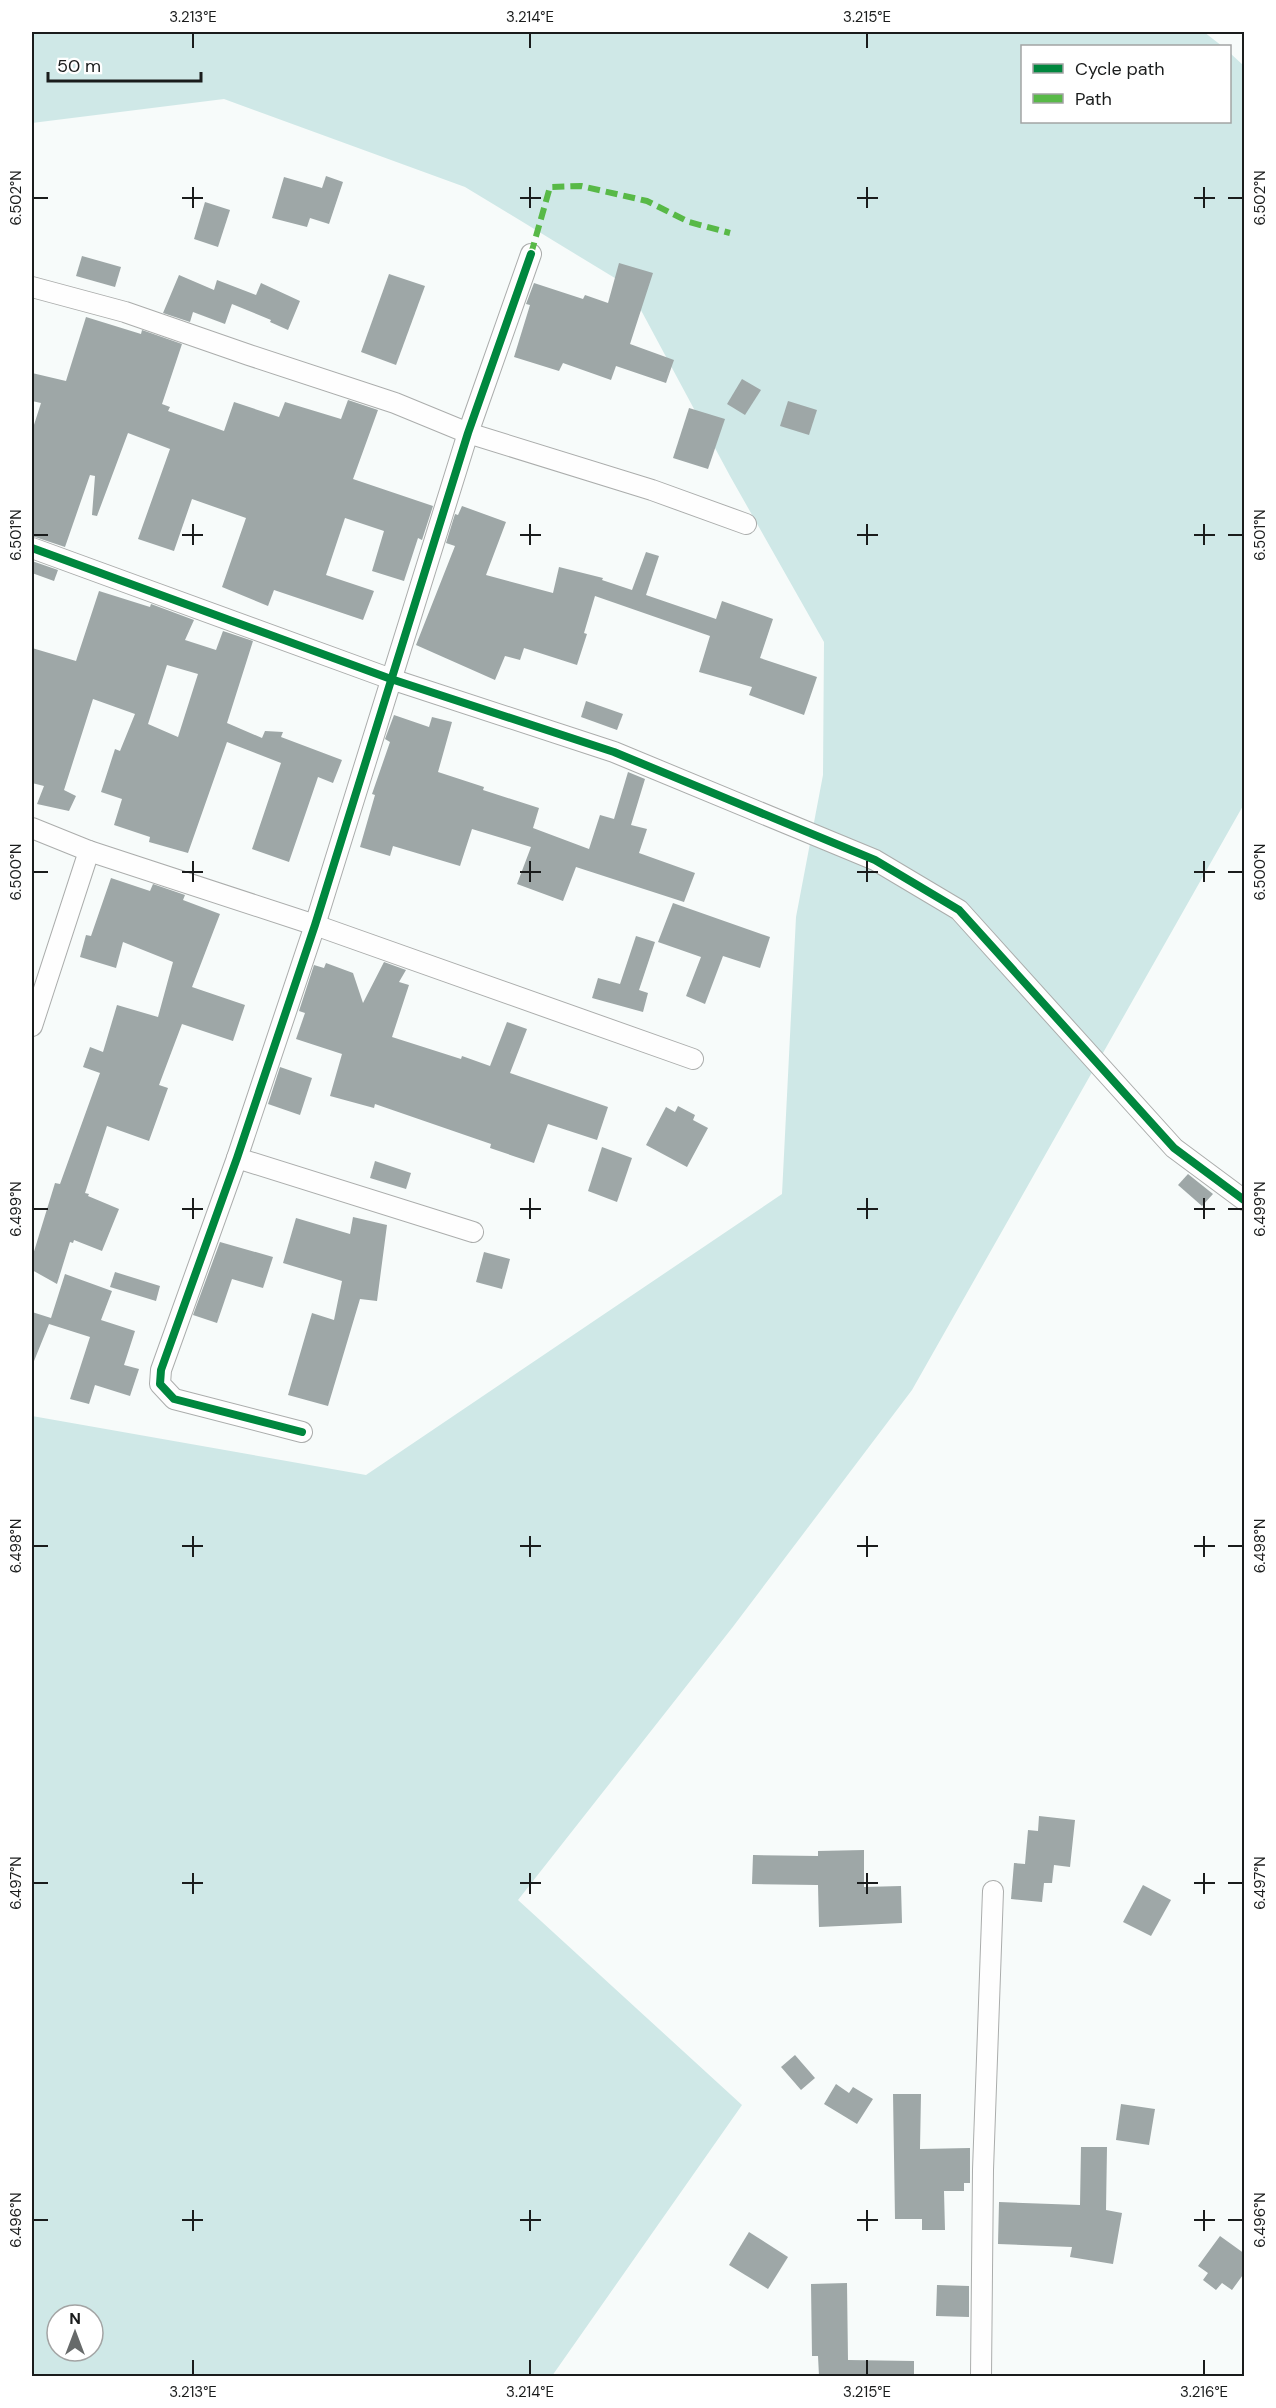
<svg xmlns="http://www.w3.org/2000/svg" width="1276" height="2408" font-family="'DM Sans',sans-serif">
  <rect width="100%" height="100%" fill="#f7fbfa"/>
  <path fill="#cfe8e7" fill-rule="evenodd" d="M 32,32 L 1204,32 L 1222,46 L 1022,46 L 1022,122 L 1230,122 L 1230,53 L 1244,66 L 1244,804 L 912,1390 L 732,1628 L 518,1900 L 742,2105 L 552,2376 L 32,2376 L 32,1416 L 366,1475 L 782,1194 L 796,917 L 823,775 L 824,642 L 730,476 L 628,286 L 465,187 L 224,99 L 32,123 ZM 57,2315 L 93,2315 L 93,2351 L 57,2351 Z"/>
  <g fill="#9ea7a7" fill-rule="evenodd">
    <path d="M 326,176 L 343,182 L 329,224 L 310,218 L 307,227 L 272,218 L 284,177 L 322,188 Z"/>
    <path d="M 205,202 L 230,210 L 218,247 L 194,239 Z"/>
    <path d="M 82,256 L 121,267 L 115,287 L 76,276 Z"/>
    <path d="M 619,263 L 653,273 L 630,344 L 674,360 L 666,383 L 616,366 L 611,380 L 563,363 L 559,371 L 514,357 L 530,305 L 526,304 L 534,283 L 583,299 L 585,295 L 608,303 Z"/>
    <path d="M 389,274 L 425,286 L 396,365 L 361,352 Z"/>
    <path d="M 179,275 L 214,290 L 217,280 L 256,295 L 261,283 L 300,301 L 288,330 L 270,322 L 271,320 L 232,304 L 225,324 L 193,312 L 190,322 L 163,313 Z"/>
    <path d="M 86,317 L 141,334 L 142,330 L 182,344 L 162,404 L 170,407 L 168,411 L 224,431 L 234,402 L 279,417 L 285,402 L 341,419 L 348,400 L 378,410 L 353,479 L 433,506 L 422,540 L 418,538 L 404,581 L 372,571 L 384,531 L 345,518 L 326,575 L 374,591 L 363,620 L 274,590 L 268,606 L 222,587 L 246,518 L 192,499 L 174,551 L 138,539 L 170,449 L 128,433 L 97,516 L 92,515 L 95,476 L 90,475 L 65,547 L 32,536 L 32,431 L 41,403 L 32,401 L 32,373 L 66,381 Z"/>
    <path d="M 742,379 L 761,390 L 745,415 L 727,404 Z"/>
    <path d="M 788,401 L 817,410 L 809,435 L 780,426 Z"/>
    <path d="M 689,408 L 725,419 L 708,469 L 673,458 Z"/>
    <path d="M 462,506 L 506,522 L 486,575 L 553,593 L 559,567 L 603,578 L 602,580 L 632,590 L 646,552 L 659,556 L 646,595 L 716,619 L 722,601 L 773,619 L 760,658 L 817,677 L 804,715 L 749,695 L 752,687 L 699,672 L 710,636 L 595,596 L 584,633 L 587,634 L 577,665 L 524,648 L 520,660 L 505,656 L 495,680 L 416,645 L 455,546 L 446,543 L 455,514 L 458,515 Z"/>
    <path d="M 32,561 L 58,570 L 54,581 L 32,573 Z"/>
    <path d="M 99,591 L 150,607 L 151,604 L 194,620 L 185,640 L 216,650 L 223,631 L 253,641 L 227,723 L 262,738 L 265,731 L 283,732 L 281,737 L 342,760 L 333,783 L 318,777 L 289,862 L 252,849 L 281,763 L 227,742 L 188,853 L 149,842 L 150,837 L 114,825 L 122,799 L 101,792 L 115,749 L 120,751 L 135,714 L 93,699 L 64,790 L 76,796 L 69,811 L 37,804 L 44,786 L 32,783 L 32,648 L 76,661 ZM 167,665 L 198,674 L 178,737 L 148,724 Z"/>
    <path d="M 586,701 L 623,714 L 617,730 L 581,717 Z"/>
    <path d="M 394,715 L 429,727 L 432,717 L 452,722 L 438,772 L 484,787 L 483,790 L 539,808 L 533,828 L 589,849 L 600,815 L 614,819 L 628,772 L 645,779 L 631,825 L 647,829 L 639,853 L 695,873 L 684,902 L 576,867 L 563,901 L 517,884 L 531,847 L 472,829 L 460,866 L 393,846 L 390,856 L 360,847 L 375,795 L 372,794 L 390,742 L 385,739 Z"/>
    <path d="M 111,878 L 150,891 L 153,884 L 185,895 L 183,900 L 220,914 L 192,987 L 245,1005 L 233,1041 L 182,1024 L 159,1085 L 168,1088 L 149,1141 L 107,1126 L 85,1193 L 89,1194 L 88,1196 L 119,1209 L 102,1251 L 74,1240 L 73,1243 L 70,1242 L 57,1284 L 32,1270 L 32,1258 L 55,1183 L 60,1184 L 100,1073 L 83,1067 L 90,1047 L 103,1052 L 117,1005 L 158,1017 L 173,962 L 123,942 L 116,968 L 80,957 L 86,935 L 91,936 Z"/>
    <path d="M 673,903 L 770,937 L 760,968 L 723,956 L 705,1004 L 686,996 L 701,957 L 658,942 Z"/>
    <path d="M 636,936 L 655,942 L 639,990 L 648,993 L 643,1012 L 592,998 L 598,978 L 620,984 Z"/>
    <path d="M 384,962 L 406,970 L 399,982 L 409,985 L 392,1037 L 461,1059 L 462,1056 L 490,1066 L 507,1022 L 527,1029 L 510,1073 L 608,1107 L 597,1140 L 548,1124 L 534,1163 L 490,1148 L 491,1144 L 375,1104 L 374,1108 L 330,1096 L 342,1054 L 296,1039 L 305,1013 L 299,1011 L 314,965 L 324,968 L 326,963 L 353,973 L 363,1003 Z"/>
    <path d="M 280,1067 L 312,1078 L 300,1115 L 268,1104 Z"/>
    <path d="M 678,1106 L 695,1115 L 693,1120 L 708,1128 L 687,1167 L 646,1145 L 666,1107 L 675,1112 Z"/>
    <path d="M 602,1147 L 632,1158 L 617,1202 L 588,1191 Z"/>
    <path d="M 375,1161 L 411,1173 L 406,1189 L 370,1178 Z"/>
    <path d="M 1188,1174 L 1213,1194 L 1202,1206 L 1178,1185 Z"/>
    <path d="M 353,1217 L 387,1225 L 377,1301 L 360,1299 L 328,1406 L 288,1395 L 312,1313 L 334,1320 L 342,1281 L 283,1263 L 296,1218 L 350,1234 Z"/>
    <path d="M 220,1242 L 273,1257 L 263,1288 L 232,1279 L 217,1323 L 193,1315 Z"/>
    <path d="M 484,1252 L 510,1259 L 502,1289 L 476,1282 Z"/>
    <path d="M 115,1272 L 160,1286 L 156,1301 L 110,1287 Z"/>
    <path d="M 65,1274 L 112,1291 L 101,1320 L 135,1331 L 124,1365 L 139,1369 L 130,1396 L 95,1385 L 89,1404 L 70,1399 L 90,1337 L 49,1324 L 32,1366 L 32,1312 L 51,1318 Z"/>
    <path d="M 1039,1816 L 1075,1820 L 1070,1867 L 1054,1865 L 1052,1883 L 1044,1883 L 1042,1902 L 1011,1899 L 1014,1863 L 1025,1864 L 1028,1830 L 1038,1831 Z"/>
    <path d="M 864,1850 L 864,1887 L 901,1886 L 902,1923 L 819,1927 L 818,1885 L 752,1884 L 753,1855 L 818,1856 L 818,1851 Z"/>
    <path d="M 1143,1885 L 1171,1900 L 1151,1936 L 1123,1922 Z"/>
    <path d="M 795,2055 L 815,2078 L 801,2090 L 781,2067 Z"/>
    <path d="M 836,2084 L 849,2093 L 853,2087 L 873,2099 L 857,2124 L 824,2104 Z"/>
    <path d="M 893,2094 L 921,2094 L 920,2149 L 970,2148 L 970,2183 L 964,2183 L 964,2191 L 944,2191 L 945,2230 L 922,2230 L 922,2219 L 895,2219 Z"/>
    <path d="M 1121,2104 L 1155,2109 L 1149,2145 L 1116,2140 Z"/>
    <path d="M 1081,2147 L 1107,2147 L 1106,2210 L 1122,2213 L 1113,2264 L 1070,2257 L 1072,2247 L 998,2244 L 999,2202 L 1080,2205 Z"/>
    <path d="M 749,2232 L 788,2257 L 768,2289 L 729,2265 Z"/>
    <path d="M 1220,2236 L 1245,2254 L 1245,2272 L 1232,2290 L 1222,2283 L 1216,2290 L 1203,2280 L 1208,2273 L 1198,2266 Z"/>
    <path d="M 847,2283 L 848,2360 L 914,2361 L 914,2376 L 819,2376 L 818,2356 L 812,2356 L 811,2284 Z"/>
    <path d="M 937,2285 L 969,2286 L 969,2317 L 936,2316 Z"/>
  </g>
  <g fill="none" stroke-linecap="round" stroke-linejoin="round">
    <g stroke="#abadac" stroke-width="22">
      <g id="street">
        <path d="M 32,287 L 125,312 L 249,355 L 395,403 L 468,433 L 652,490 L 746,524"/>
        <path d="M 32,548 L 391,679 L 614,752 L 875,860 L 959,910 L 1174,1148 L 1244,1200"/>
        <path d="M 32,828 L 89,851 L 315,925 L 693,1059"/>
        <path d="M 32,1026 L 89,851"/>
        <path d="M 237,1158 L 473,1232"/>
        <path d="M 302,1432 L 174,1399 L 160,1384 L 161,1370 L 237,1158 L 315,925 L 468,433 L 531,254"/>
        <path d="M 981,2376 L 983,2170 L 993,1891"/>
      </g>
    </g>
    <use href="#street" stroke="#fefefe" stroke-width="20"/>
    <path stroke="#58b947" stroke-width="6" stroke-dasharray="12 6" stroke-linecap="butt" d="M 531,254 L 550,187 L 581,186 L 647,201 L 689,222 L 730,233"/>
    <g stroke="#fff" stroke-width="11">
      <g id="cycleway">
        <path d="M 32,548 L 391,679 L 614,752 L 875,860 L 959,910 L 1174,1148 L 1244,1200"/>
        <path d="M 302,1432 L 174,1399 L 160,1384 L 161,1370 L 237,1158 L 315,925 L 468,433 L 531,254"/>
      </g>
    </g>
    <use href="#cycleway" stroke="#00873e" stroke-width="8"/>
  </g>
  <path fill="none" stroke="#1a1c1c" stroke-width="2" d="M 193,33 L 193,48M 530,33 L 530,48M 867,33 L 867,48M 193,187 L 193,208M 530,187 L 530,208M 867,187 L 867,208M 1204,187 L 1204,208M 33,198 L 48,198M 182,198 L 203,198M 520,198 L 541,198M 857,198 L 878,198M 1194,198 L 1215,198M 1228,198 L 1243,198M 193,524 L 193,545M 530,524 L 530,545M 867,524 L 867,545M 1204,524 L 1204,545M 33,535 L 48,535M 182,535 L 203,535M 520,535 L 541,535M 857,535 L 878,535M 1194,535 L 1215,535M 1228,535 L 1243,535M 193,861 L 193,882M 530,861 L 530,882M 867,861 L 867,882M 1204,861 L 1204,882M 33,872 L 48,872M 182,872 L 203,872M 520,872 L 541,872M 857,872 L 878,872M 1194,872 L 1215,872M 1228,872 L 1243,872M 193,1198 L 193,1219M 530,1198 L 530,1219M 867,1198 L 867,1219M 1204,1198 L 1204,1219M 33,1209 L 48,1209M 182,1209 L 203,1209M 520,1209 L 541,1209M 857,1209 L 878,1209M 1194,1209 L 1215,1209M 1228,1209 L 1243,1209M 193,1536 L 193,1557M 530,1536 L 530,1557M 867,1536 L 867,1557M 1204,1536 L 1204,1557M 33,1546 L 48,1546M 182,1546 L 203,1546M 520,1546 L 541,1546M 857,1546 L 878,1546M 1194,1546 L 1215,1546M 1228,1546 L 1243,1546M 193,1873 L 193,1894M 530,1873 L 530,1894M 867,1873 L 867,1894M 1204,1873 L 1204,1894M 33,1883 L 48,1883M 182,1883 L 203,1883M 520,1883 L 541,1883M 857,1883 L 878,1883M 1194,1883 L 1215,1883M 1228,1883 L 1243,1883M 193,2210 L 193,2231M 530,2210 L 530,2231M 867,2210 L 867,2231M 1204,2210 L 1204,2231M 33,2220 L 48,2220M 182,2220 L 203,2220M 520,2220 L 541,2220M 857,2220 L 878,2220M 1194,2220 L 1215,2220M 1228,2220 L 1243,2220M 193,2360 L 193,2375M 530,2360 L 530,2375M 867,2360 L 867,2375M 1204,2360 L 1204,2375"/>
  <rect width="1276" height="2408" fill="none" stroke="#ffffff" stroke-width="66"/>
  <rect x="1021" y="45" width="210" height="78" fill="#ffffff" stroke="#a3a4a4" stroke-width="1.5"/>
  <rect x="1033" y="64" width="30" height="9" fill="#00873e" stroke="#a3a4a4" stroke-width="1.5"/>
  <text x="1075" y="75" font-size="18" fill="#1a1c1c">Cycle path</text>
  <rect x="1033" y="94" width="30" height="9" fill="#58b947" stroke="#a3a4a4" stroke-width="1.5"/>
  <text x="1075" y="105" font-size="18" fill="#1a1c1c">Path</text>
  <g transform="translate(75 2333)"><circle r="28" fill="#ffffff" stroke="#a3a4a4" stroke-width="1.5"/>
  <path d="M0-4.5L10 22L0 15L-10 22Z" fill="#676a6a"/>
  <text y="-9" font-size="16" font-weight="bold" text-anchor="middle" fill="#1a1c1c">N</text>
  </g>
  <path d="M48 72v9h153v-9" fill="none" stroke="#1a1c1c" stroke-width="3"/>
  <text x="57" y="72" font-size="18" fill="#1a1c1c" stroke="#ffffff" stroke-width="4.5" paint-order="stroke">50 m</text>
  <rect x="33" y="33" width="1210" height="2342" fill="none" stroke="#1a1c1c" stroke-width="2"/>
  <g font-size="15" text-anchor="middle" fill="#1a1c1c">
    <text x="193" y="22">3.213°E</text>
    <text x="530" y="22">3.214°E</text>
    <text x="867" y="22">3.215°E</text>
    <text transform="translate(16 198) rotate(-90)" y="5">6.502°N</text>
    <text transform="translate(1260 198) rotate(-90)" y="5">6.502°N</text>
    <text transform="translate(16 535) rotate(-90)" y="5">6.501°N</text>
    <text transform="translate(1260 535) rotate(-90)" y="5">6.501°N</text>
    <text transform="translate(16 872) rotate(-90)" y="5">6.500°N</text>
    <text transform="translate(1260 872) rotate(-90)" y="5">6.500°N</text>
    <text transform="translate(16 1209) rotate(-90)" y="5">6.499°N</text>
    <text transform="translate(1260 1209) rotate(-90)" y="5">6.499°N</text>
    <text transform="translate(16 1546) rotate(-90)" y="5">6.498°N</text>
    <text transform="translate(1260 1546) rotate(-90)" y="5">6.498°N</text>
    <text transform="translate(16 1883) rotate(-90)" y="5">6.497°N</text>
    <text transform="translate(1260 1883) rotate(-90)" y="5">6.497°N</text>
    <text transform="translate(16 2220) rotate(-90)" y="5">6.496°N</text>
    <text transform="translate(1260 2220) rotate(-90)" y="5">6.496°N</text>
    <text x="193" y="2397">3.213°E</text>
    <text x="530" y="2397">3.214°E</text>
    <text x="867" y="2397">3.215°E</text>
    <text x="1204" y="2397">3.216°E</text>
  </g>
</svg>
